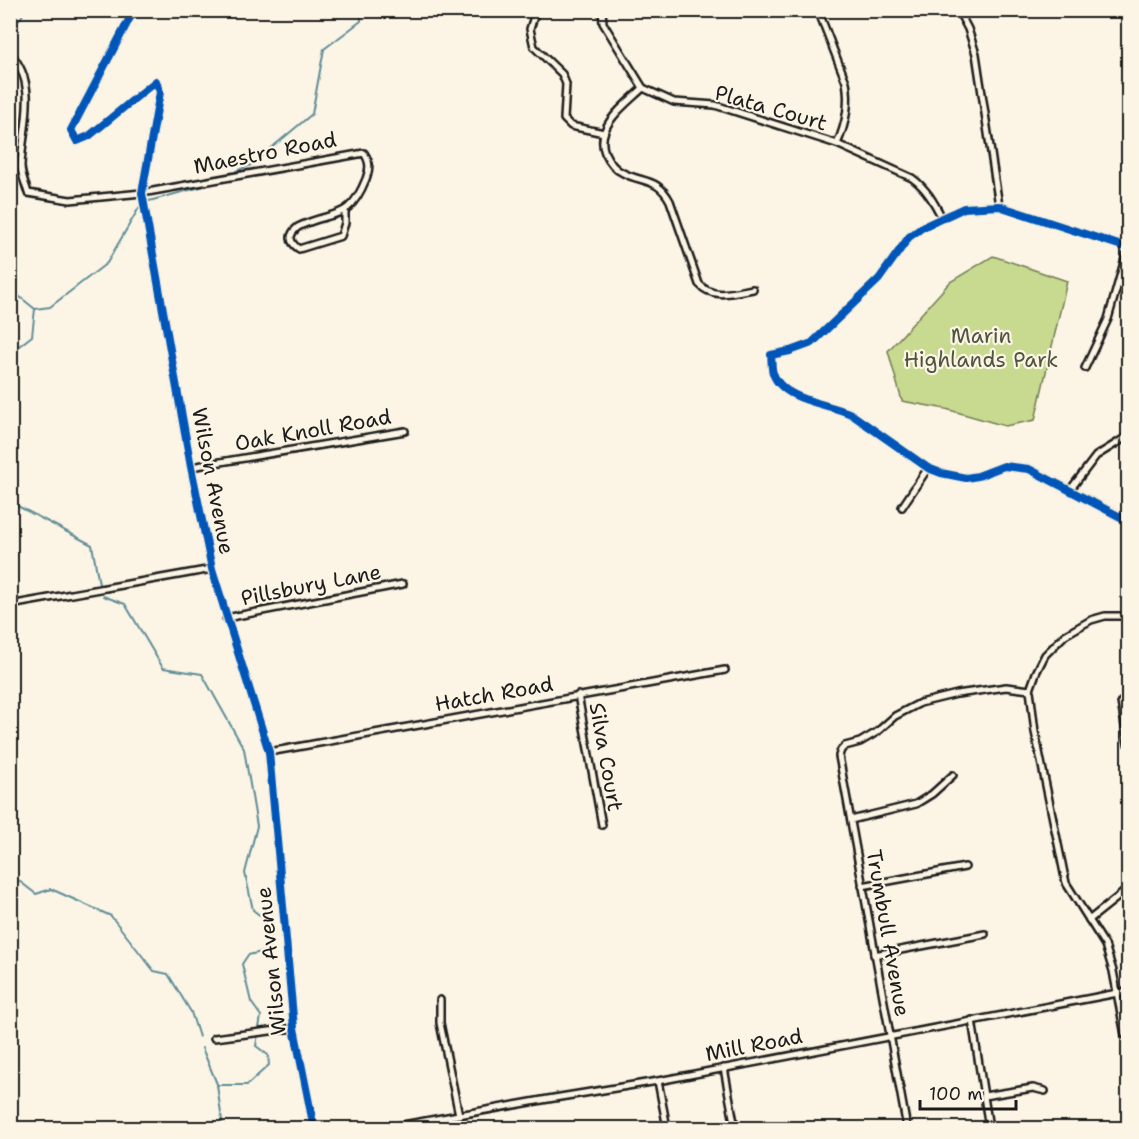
<svg xmlns="http://www.w3.org/2000/svg" width="1139" height="1139" font-family="'Shantell Sans',sans-serif">
  <rect width="100%" height="100%" fill="#fcf5e5"/>
  <filter id="ink" filterUnits="userSpaceOnUse"><feTurbulence type="fractalNoise" baseFrequency=".0167" numOctaves="2"/><feDisplacementMap in="SourceGraphic" scale="12" xChannelSelector="R" yChannelSelector="G"/><feConvolveMatrix kernelMatrix="1 2 1 2 8 2 1 2 1" color-interpolation-filters="sRGB"/></filter>
  <g filter="url(#ink)">
    <path fill="#c7da8f" stroke="#727b56" stroke-width="1.5" d="M 993,256 L 1067,281 L 1035,420 L 1005,426 L 946,409 L 902,401 L 888,351 L 950,282 Z"/>
    <g fill="none" stroke-linecap="round" stroke-linejoin="round">
      <g stroke="#5f8d98" stroke-width="2">
        <path d="M 10,31 L 22,16 L 23,10"/>
        <path d="M 236,171 L 251,165 L 312,114 L 324,49 L 361,21 L 361,10"/>
        <path d="M 149,201 L 208,185"/>
        <path d="M 10,289 L 35,309 L 32,336 L 10,353"/>
        <path d="M 35,309 L 50,307 L 107,263 L 140,206"/>
        <path d="M 10,502 L 92,545 L 99,584"/>
        <path d="M 103,596 L 125,604 L 163,668 L 202,674 L 244,749 L 257,826 L 245,873 L 253,910 L 272,925 L 267,951 L 248,955 L 242,964 L 251,1002 L 261,1016 L 256,1046 L 268,1055 L 269,1065 L 247,1085 L 217,1085 L 223,1128"/>
        <path d="M 10,874 L 36,894 L 51,889 L 111,916 L 154,971 L 168,974 L 191,1012 L 199,1037"/>
        <path d="M 202,1048 L 217,1084"/>
        <path d="M 1118,1128 L 1128,1112"/>
      </g>
      <g stroke="#1c1c1c" stroke-width="10">
        <g id="street">
          <path d="M 134,10 L 71,130 L 77,141 L 89,136 L 156,81 L 160,92 L 142,193 L 191,467 L 212,569 L 269,752 L 294,1028 L 314,1128"/>
          <path d="M 536,10 L 530,29 L 534,47 L 562,74 L 566,84 L 564,119 L 571,126 L 604,133"/>
          <path d="M 602,10 L 603,23 L 643,88 L 674,102 L 715,105 L 837,144 L 912,178 C 926,188 934,202 942,218"/>
          <path d="M 818,10 L 846,82 C 850,104 846,124 837,144"/>
          <path d="M 958,10 L 968,29 L 976,54 L 999,206"/>
          <path d="M 10,53 C 40,86 22,127 21,166 C 21,175 26,185 28,193 L 70,200 L 142,193 L 364,153 C 370,162 370,168 366,179 C 348,224 333,209 298,227 C 288,235 289,242 299,249 L 341,236 L 345,223 L 345,211"/>
          <path d="M 643,88 C 626,104 594,126 605,153 C 609,162 614,169 623,173 C 643,183 658,178 670,201 L 699,284 C 713,300 734,292 753,289"/>
          <path d="M 1128,248 L 999,206 L 964,208 L 923,227 L 909,237 L 879,279 L 812,343 L 790,351 L 771,355 C 772,360 771,368 773,373 C 782,401 828,403 851,414 L 928,468 L 941,473 L 966,478 L 978,476 L 1004,466 L 1029,469 L 1128,521"/>
          <path d="M 1085,368 L 1108,319 L 1128,248"/>
          <path d="M 191,467 L 405,431"/>
          <path d="M 1070,490 L 1096,456 L 1128,436"/>
          <path d="M 902,507 L 928,468"/>
          <path d="M 10,605 L 212,569"/>
          <path d="M 226,618 L 403,584"/>
          <path d="M 578,695 L 602,825"/>
          <path d="M 1121,702 L 1128,744"/>
          <path d="M 269,752 L 725,670"/>
          <path d="M 851,820 L 916,804 L 932,794 L 953,775"/>
          <path d="M 862,886 L 965,867"/>
          <path d="M 1089,920 L 1128,889"/>
          <path d="M 874,955 L 985,934"/>
          <path d="M 440,1000 L 440,1023 L 459,1115"/>
          <path d="M 972,1020 L 989,1128"/>
          <path d="M 1125,1035 L 1113,971 L 1105,945 L 1066,883 L 1035,732 L 1030,690 L 1036,673 L 1045,655 L 1065,635 L 1091,620 L 1105,616 L 1128,616"/>
          <path d="M 214,1038 L 294,1028"/>
          <path d="M 724,1068 L 735,1128"/>
          <path d="M 658,1081 L 667,1128"/>
          <path d="M 984,1096 L 1033,1088 L 1045,1091"/>
          <path d="M 386,1128 L 548,1099 L 658,1081 L 1128,991"/>
          <path d="M 907,1128 L 839,756 L 841,750 L 845,746 L 860,742 L 877,732 L 895,716 L 920,703 L 957,694 L 1006,687 L 1030,690"/>
        </g>
      </g>
      <use href="#street" stroke="#fcf5e5" stroke-width="5"/>
      <g stroke="#fcf5e5" stroke-width="11">
        <g id="cycleway">
          <path d="M 134,10 L 71,130 L 77,141 L 89,136 L 156,81 L 160,92 L 142,193 L 191,467 L 212,569 L 269,752 L 294,1028 L 314,1128"/>
          <path d="M 1128,248 L 999,206 L 964,208 L 923,227 L 909,237 L 879,279 L 812,343 L 790,351 L 771,355 C 772,360 771,368 773,373 C 782,401 828,403 851,414 L 928,468 L 941,473 L 966,478 L 978,476 L 1004,466 L 1029,469 L 1128,521"/>
        </g>
      </g>
      <use href="#cycleway" stroke="#0057b8" stroke-width="8"/>
    </g>
  </g>
  <g text-anchor="middle" stroke-width="4.5" stroke-linejoin="round" paint-order="stroke">
    <g font-size="21" fill="#1c1c1c" stroke="#fcf5e5">
      <text transform="translate(771 108) rotate(16)" y="7">Plata Court</text>
      <text transform="translate(265 153) rotate(-11)" y="7">Maestro Road</text>
      <text transform="translate(313 430) rotate(-10)" y="7">Oak Knoll Road</text>
      <text transform="translate(213 481) rotate(79)" y="7">Wilson Avenue</text>
      <text transform="translate(311 585) rotate(-11)" y="7">Pillsbury Lane</text>
      <text transform="translate(494 694) rotate(-10)" y="7">Hatch Road</text>
      <text transform="translate(606 757) rotate(80)" y="7">Silva Court</text>
      <text transform="translate(888 933) rotate(80)" y="7">Trumbull Avenue</text>
      <text transform="translate(271 961) rotate(-96)" y="7">Wilson Avenue</text>
      <text transform="translate(754 1045) rotate(-11)" y="7">Mill Road</text>
    </g>
    <g font-size="21" fill="#4f553e" stroke="#fcf5e5">
      <text x="981" y="343">Marin<tspan x="981" dy="24">Highlands Park</tspan></text>
    </g>
  </g>
  <rect width="1139" height="1139" fill="none" stroke="#fcf5e5" stroke-width="36"/>
  <rect x="18" y="18" width="1103" height="1103" fill="none" stroke="#1c1c1c" stroke-width="2" filter="url(#ink)"/>
  <path d="M920 1100v9h96v-9" fill="none" stroke="#1c1c1c" stroke-width="3"/>
  <text x="929" y="1100" font-size="18" fill="#1c1c1c" stroke="#fcf5e5" stroke-width="4.5" paint-order="stroke">100 m</text>
</svg>
